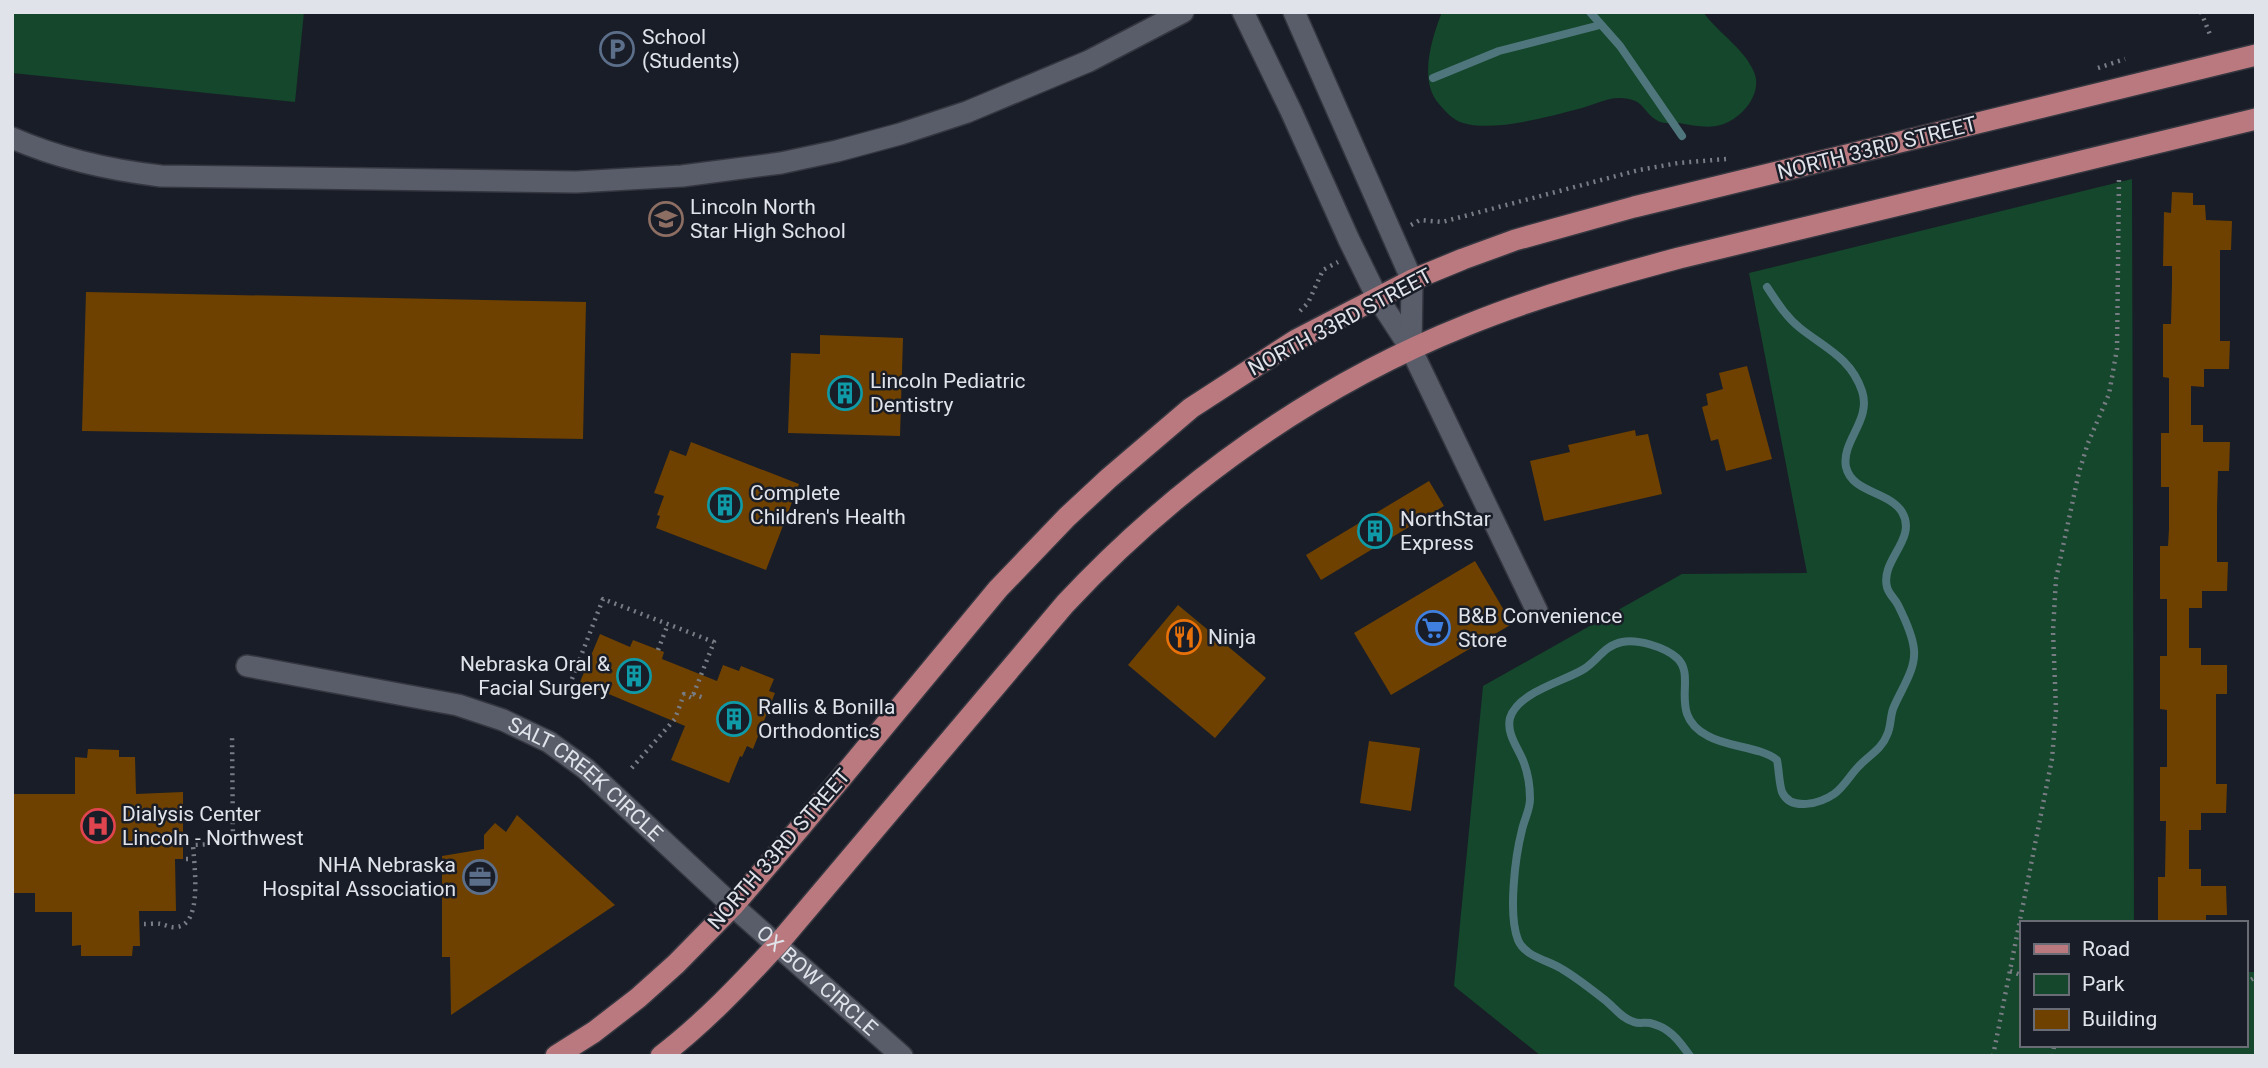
<svg xmlns="http://www.w3.org/2000/svg" width="2268" height="1068" font-family="Roboto,sans-serif">
  <rect width="100%" height="100%" fill="#191d27"/>
  <g fill="#14472b">
    <path d="M 12,12 L 304,12 L 295,102 L 12,73 Z"/>
    <path d="M 1442,12 L 1703,12 C 1718,33 1744,48 1754,72 C 1764,95 1738,123 1716,126 C 1704,128 1691,125 1679,123 C 1673,123 1663,124 1658,121 C 1640,110 1646,99 1619,98 C 1606,98 1591,106 1578,109 C 1548,117 1493,132 1463,123 C 1453,120 1446,112 1439,104 C 1418,80 1432,38 1442,12 Z"/>
    <path d="M 2132,179 L 2134,923 L 2021,923 L 2021,1045 L 2245,1045 L 2245,972 L 2256,972 L 2256,1056 L 1541,1056 L 1454,986 L 1483,686 L 1682,574 L 1807,573 L 1749,273 Z"/>
  </g>
  <g fill="none" stroke-linecap="round" stroke-linejoin="round">
    <g stroke="#50767d" stroke-width="8">
      <path d="M 1590,12 L 1620,46 L 1682,136"/>
      <path d="M 1433,78 L 1499,51 L 1600,25"/>
      <path d="M 1690,1056 C 1684,1048 1677,1037 1669,1032 C 1665,1028 1655,1024 1650,1023 C 1645,1022 1639,1024 1634,1022 C 1622,1019 1614,1007 1605,1000 C 1591,989 1577,978 1562,969 C 1548,960 1525,957 1518,940 C 1508,915 1515,857 1522,830 C 1524,820 1530,810 1530,799 C 1530,787 1528,774 1524,763 C 1519,749 1506,734 1510,718 C 1518,692 1563,682 1584,669 C 1597,661 1605,645 1622,642 C 1638,639 1665,647 1677,658 C 1698,677 1666,714 1708,736 C 1727,747 1761,747 1777,760 C 1779,770 1779,783 1782,792 C 1791,812 1821,803 1834,794 C 1844,787 1850,775 1859,766 C 1868,756 1882,749 1887,735 C 1891,727 1890,718 1893,709 C 1900,691 1916,670 1914,650 C 1913,636 1904,617 1898,605 C 1895,599 1888,593 1887,587 C 1880,560 1918,539 1902,512 C 1889,491 1852,493 1846,467 C 1841,441 1872,420 1862,391 C 1851,358 1825,348 1800,328 C 1786,317 1777,302 1767,287"/>
    </g>
  </g>
  <g fill="#6e4101">
    <path d="M 2172,192 L 2193,193 L 2193,205 L 2205,205 L 2206,220 L 2232,221 L 2231,250 L 2220,250 L 2220,341 L 2230,341 L 2229,369 L 2204,369 L 2204,387 L 2191,386 L 2191,425 L 2203,425 L 2203,442 L 2230,442 L 2229,471 L 2218,471 L 2217,508 L 2217,562 L 2228,562 L 2227,591 L 2202,591 L 2202,608 L 2189,608 L 2189,648 L 2201,648 L 2201,665 L 2227,665 L 2227,694 L 2216,694 L 2216,784 L 2227,784 L 2226,813 L 2201,813 L 2201,830 L 2189,830 L 2189,869 L 2201,869 L 2201,886 L 2226,886 L 2227,915 L 2206,915 L 2206,923 L 2158,923 L 2158,877 L 2165,877 L 2166,821 L 2160,821 L 2160,767 L 2167,767 L 2167,710 L 2160,709 L 2160,656 L 2167,656 L 2167,599 L 2160,599 L 2160,546 L 2168,546 L 2169,529 L 2169,487 L 2161,487 L 2161,433 L 2169,433 L 2169,378 L 2163,377 L 2163,324 L 2171,324 L 2172,283 L 2172,266 L 2163,266 L 2164,212 L 2171,213 Z"/>
    <path d="M 86,292 L 586,302 L 583,439 L 82,431 Z"/>
    <path d="M 820,335 L 903,338 L 900,436 L 788,433 L 791,353 L 820,354 Z"/>
    <path d="M 1747,366 L 1772,459 L 1726,471 L 1718,439 L 1711,441 L 1702,407 L 1708,405 L 1706,394 L 1723,389 L 1719,373 Z"/>
    <path d="M 1635,430 L 1636,436 L 1648,434 L 1662,494 L 1544,521 L 1530,461 L 1570,452 L 1568,445 Z"/>
    <path d="M 691,442 L 799,484 L 766,570 L 656,528 L 660,516 L 657,515 L 664,496 L 654,493 L 670,450 L 686,456 Z"/>
    <path d="M 1429,481 L 1444,506 L 1321,580 L 1306,555 Z"/>
    <path d="M 1475,561 L 1512,624 L 1391,695 L 1354,633 Z"/>
    <path d="M 1178,605 L 1266,678 L 1215,738 L 1128,665 Z"/>
    <path d="M 600,634 L 630,647 L 633,640 L 664,652 L 662,659 L 717,681 L 723,665 L 739,671 L 741,666 L 774,679 L 769,691 L 775,693 L 753,749 L 747,746 L 742,757 L 740,756 L 729,783 L 671,760 L 685,726 L 580,682 Z"/>
    <path d="M 1369,741 L 1420,748 L 1411,811 L 1360,803 Z"/>
    <path d="M 88,749 L 119,750 L 119,757 L 135,757 L 136,794 L 183,792 L 183,859 L 175,859 L 176,911 L 139,911 L 140,946 L 133,946 L 132,956 L 81,956 L 81,945 L 72,946 L 72,912 L 35,912 L 35,893 L 12,893 L 12,794 L 75,794 L 75,757 L 87,758 Z"/>
    <path d="M 517,815 L 615,905 L 451,1015 L 450,957 L 442,957 L 442,856 L 484,849 L 484,835 L 495,823 L 506,832 Z"/>
  </g>
  <g fill="none" stroke-linecap="round" stroke-linejoin="round">
    <g stroke="#353740" stroke-width="24">
      <g id="minor">
        <path d="M 1243,12 L 1291,111 L 1349,240 L 1377,297 L 1411,349 L 1537,611"/>
        <path d="M 1294,12 L 1412,280 L 1411,349"/>
        <path d="M 12,138 C 60,159 110,170 161,176 L 576,182 L 682,176 L 781,163 L 837,151 L 900,134 L 967,112 L 1089,61 L 1183,12"/>
        <path id="s1" d="M 247,666 L 458,705 L 503,720 L 549,742 L 586,769 L 733,906 L 902,1056"/>
      </g>
    </g>
    <g stroke="#353740" stroke-width="24">
      <g id="major">
        <path d="M 556,1056 L 594,1032 L 638,998 L 676,964 L 733,906 L 799,829 L 998,589 L 1067,517 L 1109,478 L 1191,408 L 1296,340 L 1412,280 L 1463,259 L 1515,240 L 1634,207 L 2256,55"/>
        <path d="M 661,1056 C 704,1023 741,984 777,945 L 1065,604 C 1177,484 1314,386 1467,325 C 1536,297 1608,277 1679,258 L 2256,119"/>
      </g>
    </g>
    <g stroke="#787c84" stroke-width="4.5" stroke-dasharray="2 5" stroke-linecap="butt">
      <path d="M 2201,12 L 2211,37"/>
      <path d="M 2098,68 L 2125,59"/>
      <path d="M 1411,225 L 1420,220 L 1442,222 L 1639,170 L 1678,163 L 1726,159"/>
      <path d="M 1300,311 L 1308,303 L 1323,270 L 1338,262"/>
      <path d="M 658,650 L 668,624"/>
      <path d="M 572,679 L 603,599 L 714,642 L 692,698 L 684,694 L 675,719 L 630,770"/>
      <path d="M 693,694 L 704,698"/>
      <path d="M 186,859 L 193,859"/>
      <path d="M 144,924 C 149,924 156,923 161,924 C 166,925 171,928 177,927 C 203,924 194,865 193,845 L 233,843 L 232,734"/>
      <path d="M 2010,971 L 2021,975"/>
      <path d="M 2245,983 L 2256,977"/>
      <path d="M 1993,1056 L 2052,759 L 2056,710 L 2053,631 L 2056,579 L 2079,472 L 2088,443 L 2109,394 L 2117,349 L 2119,178"/>
      <path d="M 2053,1056 L 2054,1045"/>
    </g>
    <use href="#minor" stroke="#585d69" stroke-width="21"/>
    <use href="#major" stroke="#ba797f" stroke-width="21"/>
  </g>
  <defs>
    <g id="parking-ring" transform="scale(1.75)"><circle r="9.5" fill="#191d27" stroke="#5c6f8a" stroke-width="1.5"/><path d="M-3.5-5.5H1a3.5 3.5 0 0 1 0 7H-1V5.5H-3.5ZM-1-3.4V-.6H.8a1.4 1.4 0 0 0 0-2.8Z" fill="#5c6f8a"/></g>
    <g id="school-ring" transform="scale(1.75)"><circle r="9.5" fill="#191d27" stroke="#8d6e63" stroke-width="1.5"/><path d="M0-5L7-2L0 1L-7-2ZM-4 1L0 2.5L4 1V4Q0 6-4 4Z" fill="#8d6e63"/></g>
    <g id="building-ring" transform="scale(1.75)"><circle r="9.5" fill="#191d27" stroke="#0f9aa8" stroke-width="1.5"/><path d="M-4-6H4V6H1V3H-1V6H-4ZM-2.5-4.3h1.7v1.8h-1.7ZM.8-4.3h1.7v1.8H.8ZM-2.5-1h1.7V.8h-1.7ZM.8-1h1.7V.8H.8Z" fill="#0f9aa8"/></g>
    <g id="supermarket-ring" transform="scale(1.75)"><circle r="9.5" fill="#191d27" stroke="#3f7fe0" stroke-width="1.5"/><path d="M-6-5.5h2.5l.6 2H6L4.5 2H-2.5L-4.4-4H-6ZM-1.5 3.2a1.3 1.3 0 1 0 .1 0ZM3 3.2a1.3 1.3 0 1 0 .1 0Z" fill="#3f7fe0"/></g>
    <g id="restaurant-ring" transform="scale(1.75)"><circle r="9.5" fill="#191d27" stroke="#e8710a" stroke-width="1.5"/><path d="M-5-6h1v4h1v-4h1v4h1v-4h1v5L-1.5 .5V6h-2V.5L-5-1ZM5-6V6H3V1.5H1.5Q1.5-4 5-6Z" fill="#e8710a"/></g>
    <g id="hospital-ring" transform="scale(1.75)"><circle r="9.5" fill="#191d27" stroke="#e0444e" stroke-width="1.5"/><path d="M-5-5h3v3.5h4V-5h3V5h-3V1.5h-4V5h-3Z" fill="#e0444e"/></g>
    <g id="office-ring" transform="scale(1.75)"><circle r="9.5" fill="#191d27" stroke="#5c6f8a" stroke-width="1.5"/><path d="M-6-3h4V-5.5h4V-3h4V5H-6ZM-1-4.5V-3h2v-1.5ZM-6 0V1H6V0Z" fill="#5c6f8a"/></g>
  </defs>
  <g fill-rule="evenodd">
    <use href="#parking-ring" x="617" y="49"/>
    <use href="#school-ring" x="666" y="219"/>
    <use href="#building-ring" x="845" y="393"/>
    <use href="#building-ring" x="725" y="505"/>
    <use href="#building-ring" x="1375" y="531"/>
    <use href="#supermarket-ring" x="1433" y="628"/>
    <use href="#restaurant-ring" x="1184" y="637"/>
    <use href="#building-ring" x="634" y="676"/>
    <use href="#building-ring" x="734" y="719"/>
    <use href="#hospital-ring" x="98" y="826"/>
    <use href="#office-ring" x="480" y="877"/>
  </g>
  <g text-anchor="middle" stroke-width="5" stroke-linejoin="round" paint-order="stroke">
    <g font-size="21" fill="#e0e3ea" stroke="#191d27" text-anchor="start">
      <text x="642" y="44">School<tspan x="642" dy="24">(Students)</tspan></text>
      <text x="690" y="214">Lincoln North<tspan x="690" dy="24">Star High School</tspan></text>
      <text x="870" y="388">Lincoln Pediatric<tspan x="870" dy="24">Dentistry</tspan></text>
      <text x="750" y="500">Complete<tspan x="750" dy="24">Children's Health</tspan></text>
      <text x="1400" y="526">NorthStar<tspan x="1400" dy="24">Express</tspan></text>
      <text x="1458" y="623">B&amp;B Convenience<tspan x="1458" dy="24">Store</tspan></text>
      <text x="1208" y="644">Ninja</text>
      <text x="610" y="671" text-anchor="end">Nebraska Oral &amp;<tspan x="610" dy="24">Facial Surgery</tspan></text>
      <text x="758" y="714">Rallis &amp; Bonilla<tspan x="758" dy="24">Orthodontics</tspan></text>
      <text x="122" y="821">Dialysis Center<tspan x="122" dy="24">Lincoln - Northwest</tspan></text>
      <text x="456" y="872" text-anchor="end">NHA Nebraska<tspan x="456" dy="24">Hospital Association</tspan></text>
    </g>
    <g font-size="21" fill="#e0e3ea" stroke="#191d27">
      <text transform="translate(1877 148) rotate(-14)" y="7">NORTH 33RD STREET</text>
      <text transform="translate(1340 322) rotate(-28)" y="7">NORTH 33RD STREET</text>
      <text dy="7" stroke="none"><textPath href="#s1" startOffset="364">SALT CREEK CIRCLE</textPath></text>
      <text transform="translate(779 849) rotate(-49)" y="7">NORTH 33RD STREET</text>
      <text dy="7" stroke="none"><textPath href="#s1" startOffset="672">OX BOW CIRCLE</textPath></text>
    </g>
  </g>
  <rect width="2268" height="1068" fill="none" stroke="#e0e3ea" stroke-width="28"/>
  <rect x="2020" y="921" width="228" height="126" fill="#191d27" stroke="#696c75" stroke-width="2"/>
  <rect x="2034" y="944" width="35" height="10" fill="#ba797f" stroke="#696c75" stroke-width="2"/>
  <text x="2082" y="956" font-size="21" fill="#e0e3ea">Road</text>
  <rect x="2034" y="974" width="35" height="21" fill="#14472b" stroke="#696c75" stroke-width="2"/>
  <text x="2082" y="991" font-size="21" fill="#e0e3ea">Park</text>
  <rect x="2034" y="1009" width="35" height="21" fill="#6e4101" stroke="#696c75" stroke-width="2"/>
  <text x="2082" y="1026" font-size="21" fill="#e0e3ea">Building</text>
</svg>
